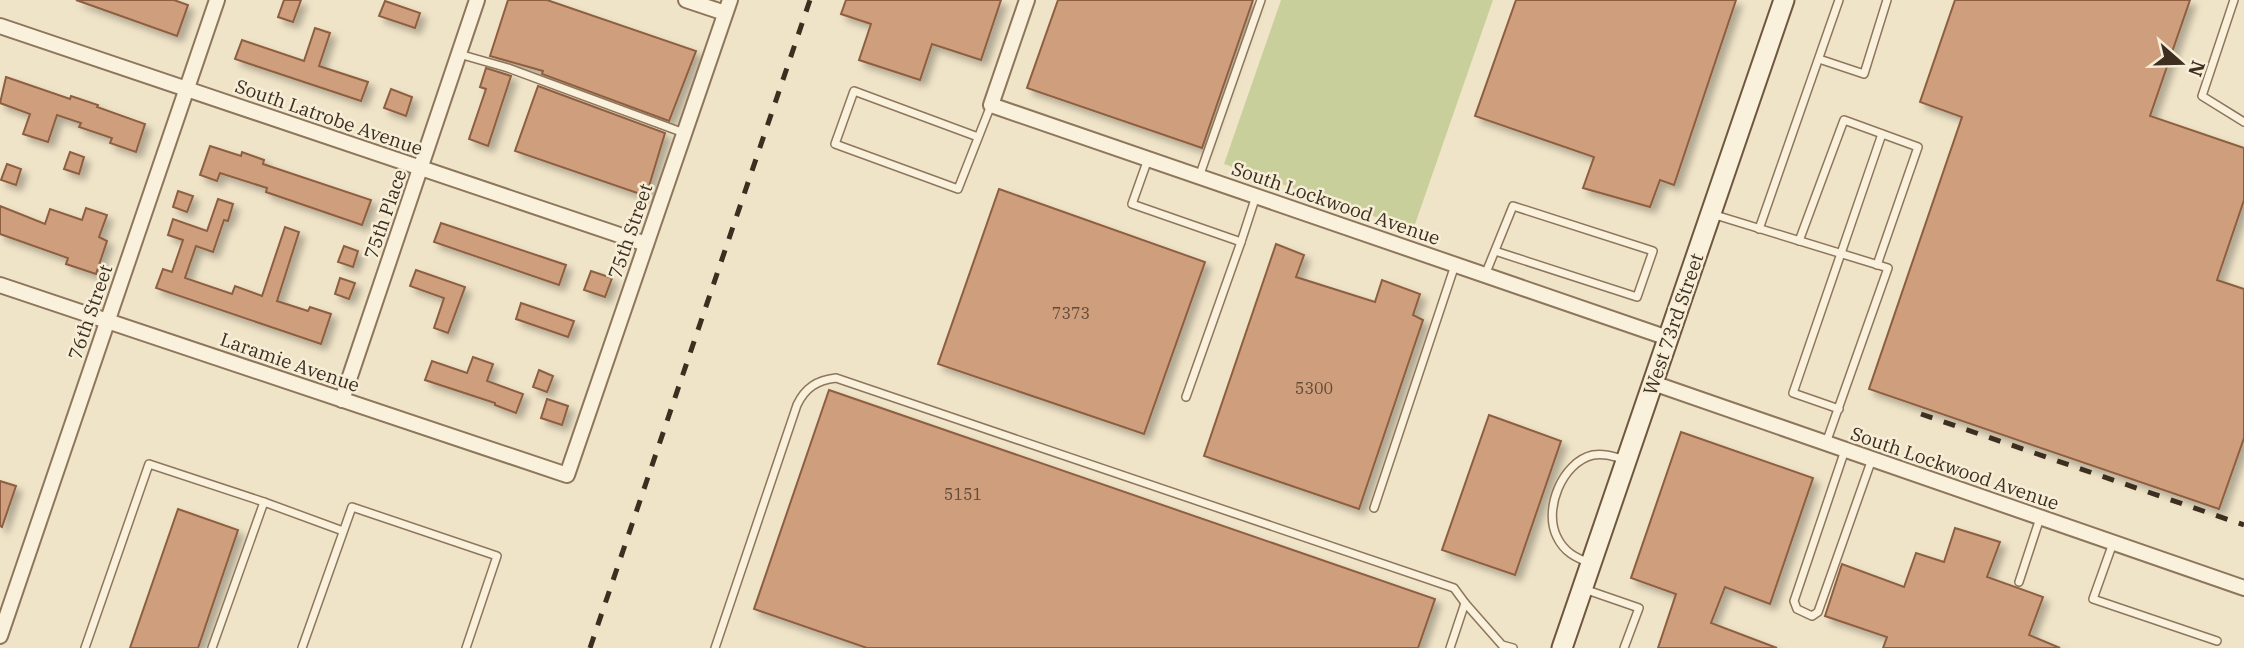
<svg xmlns="http://www.w3.org/2000/svg" width="2244" height="648" font-family="'IBM Plex Serif',serif">
  <defs>
    <filter id="shadow"><feDropShadow dx="5.5" dy="5.5" stdDeviation="3.5" flood-color="#0004"/></filter>
  </defs>
  <rect width="100%" height="100%" fill="#f0e4c8"/>
  <path fill="#c9cf9b" d="M 1281,0 L 1493,0 L 1413,230 L 1224,164 Z"/>
  <g fill="#cf9f7d" stroke="#8d5f41" stroke-width="2" filter="url(#shadow)">
    <path d="M 76,0 L 174,0 L 188,5 L 177,36 Z"/>
    <path d="M 284,0 L 301,0 L 293,22 L 278,17 Z"/>
    <path d="M 508,0 L 547,0 L 696,51 L 669,121 L 542,74 L 543,71 L 490,56 Z"/>
    <path d="M 846,0 L 1001,0 L 981,60 L 932,44 L 920,80 L 859,60 L 871,24 L 841,14 Z"/>
    <path d="M 1058,0 L 1253,0 L 1202,148 L 1027,88 Z"/>
    <path d="M 1516,0 L 1736,0 L 1674,185 L 1660,180 L 1650,207 L 1583,188 L 1594,157 L 1475,116 Z"/>
    <path d="M 1955,0 L 2190,0 L 2150,116 L 2244,148 L 2244,200 L 2217,280 L 2244,289 L 2244,438 L 2219,509 L 1869,389 L 1962,117 L 1920,102 Z"/>
    <path d="M 385,1 L 420,13 L 415,28 L 379,16 Z"/>
    <path d="M 315,28 L 330,33 L 319,66 L 368,82 L 361,101 L 235,59 L 242,40 L 304,61 Z"/>
    <path d="M 486,68 L 511,76 L 488,146 L 469,139 L 486,89 L 480,87 Z"/>
    <path d="M 6,77 L 70,99 L 71,96 L 98,105 L 97,107 L 145,124 L 136,152 L 110,143 L 112,138 L 79,127 L 81,123 L 57,115 L 48,142 L 23,134 L 30,114 L 0,103 Z"/>
    <path d="M 538,86 L 665,133 L 646,196 L 515,151 Z"/>
    <path d="M 391,89 L 412,97 L 406,116 L 384,108 Z"/>
    <path d="M 210,146 L 241,156 L 242,152 L 264,160 L 263,164 L 371,200 L 362,225 L 266,192 L 267,188 L 220,173 L 217,181 L 200,175 Z"/>
    <path d="M 70,152 L 84,157 L 79,174 L 64,169 Z"/>
    <path d="M 7,164 L 21,169 L 16,185 L 1,180 Z"/>
    <path d="M 999,189 L 1205,262 L 1144,434 L 938,364 Z"/>
    <path d="M 178,191 L 193,196 L 187,212 L 173,207 Z"/>
    <path d="M 218,199 L 233,204 L 228,221 L 224,220 L 213,252 L 196,246 L 185,278 L 232,294 L 235,286 L 262,296 L 285,227 L 299,232 L 277,301 L 308,311 L 310,307 L 331,314 L 321,344 L 156,288 L 163,269 L 172,272 L 183,240 L 168,235 L 173,219 L 207,231 Z"/>
    <path d="M 0,206 L 45,224 L 50,209 L 82,220 L 86,208 L 107,215 L 99,237 L 107,241 L 96,274 L 66,264 L 68,258 L 0,234 Z"/>
    <path d="M 441,223 L 566,265 L 559,285 L 434,242 Z"/>
    <path d="M 1276,244 L 1304,255 L 1296,277 L 1375,302 L 1382,280 L 1420,294 L 1413,315 L 1423,320 L 1359,509 L 1204,456 Z"/>
    <path d="M 344,246 L 358,251 L 353,267 L 338,262 Z"/>
    <path d="M 416,270 L 465,287 L 448,333 L 434,328 L 444,298 L 410,286 Z"/>
    <path d="M 591,271 L 612,278 L 605,297 L 584,290 Z"/>
    <path d="M 340,278 L 355,283 L 349,299 L 335,294 Z"/>
    <path d="M 521,303 L 574,321 L 568,337 L 516,319 Z"/>
    <path d="M 473,357 L 493,364 L 487,381 L 523,394 L 516,413 L 495,405 L 495,403 L 425,380 L 432,361 L 467,373 Z"/>
    <path d="M 539,370 L 553,376 L 547,392 L 533,387 Z"/>
    <path d="M 829,390 L 1435,599 L 1418,648 L 867,648 L 754,609 Z"/>
    <path d="M 547,399 L 568,406 L 562,425 L 541,418 Z"/>
    <path d="M 1489,415 L 1561,441 L 1515,575 L 1442,550 Z"/>
    <path d="M 1681,432 L 1813,478 L 1770,604 L 1725,587 L 1711,623 L 1777,648 L 1658,648 L 1676,594 L 1631,578 Z"/>
    <path d="M 0,481 L 16,486 L 2,527 L 0,526 Z"/>
    <path d="M 178,509 L 238,530 L 198,648 L 130,648 Z"/>
    <path d="M 1955,528 L 2000,542 L 1987,577 L 2043,597 L 2029,635 L 2060,648 L 1883,648 L 1887,637 L 1825,616 L 1842,564 L 1904,587 L 1916,553 L 1944,562 Z"/>
  </g>
  <g fill="none" stroke-linecap="round" stroke-linejoin="round">
    <g stroke="#8d765c" stroke-width="10">
      <g id="lane">
        <path d="M 2234,0 L 2202,96 L 2244,122"/>
        <path d="M 459,54 L 508,68 L 684,133"/>
        <path d="M 1819,59 L 1864,74 L 1887,0"/>
        <path d="M 978,137 L 854,91 L 835,144 L 958,189 L 991,105"/>
        <path d="M 1148,159 L 1132,204 L 1241,242 L 1256,196"/>
        <path d="M 1199,177 L 1261,0"/>
        <path d="M 1712,214 L 1888,268 L 1826,443"/>
        <path d="M 1759,229 L 1839,0"/>
        <path d="M 1799,241 L 1844,120 L 1918,147 L 1877,265"/>
        <path d="M 1485,275 L 1513,206 L 1653,251 L 1637,297 L 1495,251"/>
        <path d="M 1186,397 L 1241,242"/>
        <path d="M 1839,409 L 1793,393 L 1882,134"/>
        <path d="M 1845,450 L 1794,601 L 1797,609 L 1812,616 L 1818,612 L 1872,459"/>
        <path d="M 264,502 L 343,531"/>
        <path d="M 1374,508 L 1455,265"/>
        <path d="M 2113,543 L 2093,599 L 2217,641"/>
        <path d="M 1590,563 C 1576,558 1564,552 1557,537 C 1543,510 1562,462 1593,455 C 1605,453 1615,457 1626,460"/>
        <path d="M 2019,582 L 2040,518"/>
        <path d="M 1584,589 L 1639,608 L 1624,648"/>
        <path d="M 85,648 L 149,464 L 264,502 L 212,648"/>
        <path d="M 302,648 L 352,507 L 497,556 L 466,648"/>
        <path d="M 715,648 L 797,405 C 805,388 817,380 836,378 L 1454,588 L 1465,603"/>
        <path d="M 1450,648 L 1465,603 L 1502,645 L 1513,648"/>
      </g>
    </g>
    <g stroke="#8d765c" stroke-width="18">
      <g id="street">
        <path d="M 686,0 L 725,13"/>
        <path d="M 1027,0 L 991,105 L 1668,338"/>
        <path d="M 0,26 L 646,244"/>
        <path d="M 0,285 L 567,475 L 730,0"/>
        <path d="M 1653,383 L 2244,588"/>
        <path d="M 342,400 L 477,0"/>
        <path d="M 0,636 L 217,0"/>
      </g>
    </g>
    <g stroke="#6f573f" stroke-width="23">
      <path id="secondary" d="M 1562,648 L 1784,0"/>
    </g>
    <use href="#lane" stroke="#faf1dc" stroke-width="7"/>
    <use href="#street" stroke="#faf1dc" stroke-width="14"/>
    <use href="#secondary" stroke="#faf1dc" stroke-width="19"/>
    <g stroke="#3d2e20" stroke-width="5" stroke-dasharray="12 12" stroke-linecap="butt">
      <path d="M 1921,414 L 2244,525"/>
      <path d="M 590,648 L 810,0"/>
    </g>
  </g>
  <g text-anchor="middle" stroke-width="5" stroke-linejoin="round" paint-order="stroke">
    <g font-size="16" fill="#624a37">
      <text x="1071" y="319">7373</text>
      <text x="1314" y="394">5300</text>
      <text x="963" y="500">5151</text>
    </g>
    <g font-size="19" fill="#3d2e20" stroke="#f7eed8">
      <text transform="translate(329 117) rotate(19)" y="7">South Latrobe Avenue</text>
      <text transform="translate(1336 203) rotate(19)" y="7">South Lockwood Avenue</text>
      <text transform="translate(385 214) rotate(-71)" y="7">75th Place</text>
      <text transform="translate(630 231) rotate(-71)" y="7">75th Street</text>
      <text transform="translate(90 312) rotate(-71)" y="7">76th Street</text>
      <text transform="translate(1673 324) rotate(-71)" y="7">West 73rd Street</text>
      <text transform="translate(290 362) rotate(19)" y="7">Laramie Avenue</text>
      <text transform="translate(1955 468) rotate(19)" y="7">South Lockwood Avenue</text>
    </g>
  </g>
  <g transform="translate(2181 63) rotate(110)" stroke="#f7eed8" stroke-width="5" paint-order="stroke">
  <path d="M0-5L12 26L0 18L-12 26Z" fill="#3d2e20"/>
  <text y="-10" font-size="19" font-weight="bold" text-anchor="middle" fill="#3d2e20">N</text>
  </g>
</svg>
